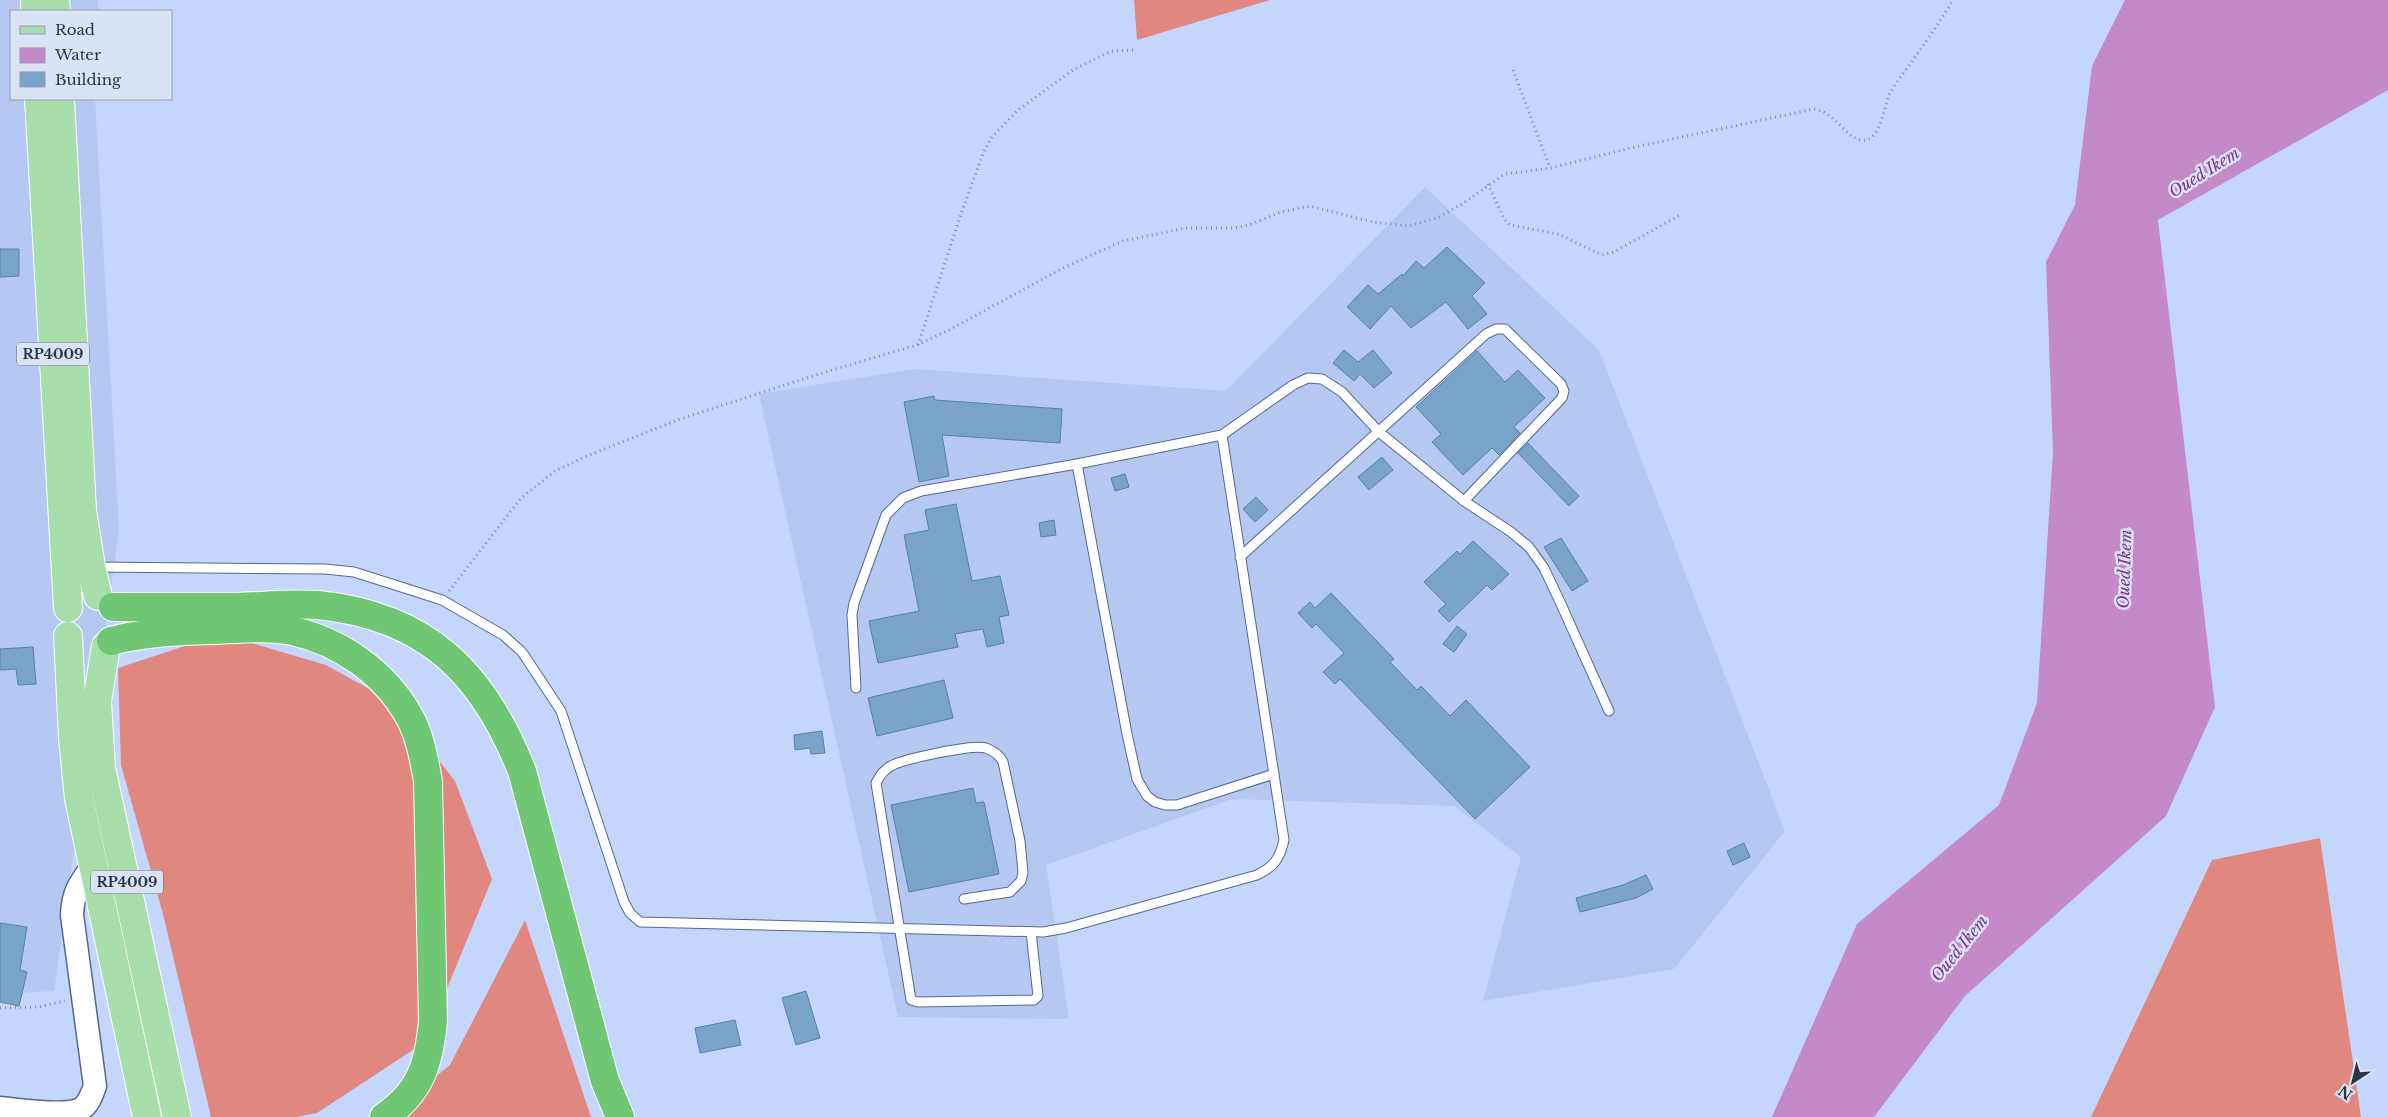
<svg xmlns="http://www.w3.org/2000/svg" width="2388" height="1117" font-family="'Libre Baskerville',serif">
  <rect width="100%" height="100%" fill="#c4d6fc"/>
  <g fill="#b4c8f2">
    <path d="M 0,0 L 98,0 L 98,11 L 11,11 L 11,99 L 95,99 L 119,530 L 54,991 L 0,994 Z"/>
    <path d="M 1425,187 L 1599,350 L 1785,831 L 1674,969 L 1483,1001 L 1521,857 L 1454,806 L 1232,799 L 1046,865 L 1069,1019 L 898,1017 L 759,394 L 915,369 L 1226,391 Z"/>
  </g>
  <g fill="#e08880">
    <path d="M 1134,0 L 1270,0 L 1137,40 Z"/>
    <path d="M 221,634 L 326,665 L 393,702 L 455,781 L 492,879 L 425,1042 L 317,1113 L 296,1117 L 211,1117 L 163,914 L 121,765 L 118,668 Z"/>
    <path d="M 2320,838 L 2361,1117 L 2091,1117 L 2212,860 Z"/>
    <path d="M 525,920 L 591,1117 L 386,1117 L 450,1065 Z"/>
  </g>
  <path fill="#c489c7" d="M 2125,0 L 2388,0 L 2388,90 L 2158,220 L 2215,707 L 2166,816 L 1965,996 L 1874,1117 L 1772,1117 L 1857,924 L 1999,805 L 2037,703 L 2053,452 L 2046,262 L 2075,205 L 2092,66 Z"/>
  <g fill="#79a3c8" stroke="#5881a4">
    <path d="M 1447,247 L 1485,283 L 1472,296 L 1487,314 L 1468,329 L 1446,302 L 1411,328 L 1391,306 L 1370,329 L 1347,307 L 1368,285 L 1378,294 L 1402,274 L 1403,276 L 1416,261 L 1424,268 Z"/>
    <path d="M 0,249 L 19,249 L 19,276 L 0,277 Z"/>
    <path d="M 1344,350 L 1358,362 L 1373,350 L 1392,373 L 1374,388 L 1360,374 L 1354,381 L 1333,363 Z"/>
    <path d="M 1477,351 L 1505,382 L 1518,370 L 1545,398 L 1514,427 L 1520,433 L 1499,455 L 1492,448 L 1463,475 L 1432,442 L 1441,434 L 1416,407 Z"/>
    <path d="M 934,396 L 935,400 L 1062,409 L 1060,443 L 942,435 L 949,476 L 919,482 L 904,402 Z"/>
    <path d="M 1528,443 L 1579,496 L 1569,506 L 1518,453 Z"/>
    <path d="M 1382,457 L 1393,470 L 1369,490 L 1358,477 Z"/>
    <path d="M 1125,474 L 1129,487 L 1115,491 L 1111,478 Z"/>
    <path d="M 1256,497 L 1268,510 L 1255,522 L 1243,509 Z"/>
    <path d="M 956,504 L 972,581 L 1000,576 L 1009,615 L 999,617 L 1004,643 L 987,647 L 983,629 L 955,634 L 958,647 L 878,663 L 869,621 L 919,611 L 904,535 L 929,530 L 925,510 Z"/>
    <path d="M 1054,520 L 1056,535 L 1041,537 L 1039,523 Z"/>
    <path d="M 1561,538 L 1588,581 L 1572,591 L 1544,547 Z"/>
    <path d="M 1473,541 L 1509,574 L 1492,590 L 1487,585 L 1449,622 L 1438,611 L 1446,604 L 1424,582 L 1457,551 L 1460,554 Z"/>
    <path d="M 1331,593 L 1394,659 L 1390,662 L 1417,690 L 1421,686 L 1450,716 L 1466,700 L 1530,767 L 1475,819 L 1340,679 L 1335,684 L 1323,672 L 1344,653 L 1316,624 L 1312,628 L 1298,613 L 1310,602 L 1315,608 Z"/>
    <path d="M 1457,626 L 1467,634 L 1454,652 L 1443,644 Z"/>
    <path d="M 33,647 L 36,684 L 18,685 L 16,669 L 0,670 L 0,649 Z"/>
    <path d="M 944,680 L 953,718 L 877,736 L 868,698 Z"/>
    <path d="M 822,731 L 825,753 L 811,754 L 810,748 L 795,750 L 794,735 Z"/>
    <path d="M 973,788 L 976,803 L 984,802 L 999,874 L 909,892 L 891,805 Z"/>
    <path d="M 1744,843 L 1750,857 L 1733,865 L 1727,851 Z"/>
    <path d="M 1646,875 L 1653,889 L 1636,898 L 1580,912 L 1576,898 L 1623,885 Z"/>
    <path d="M 0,923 L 27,927 L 20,970 L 27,972 L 19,1006 L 0,1002 Z"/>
    <path d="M 806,991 L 820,1038 L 796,1045 L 782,998 Z"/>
    <path d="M 735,1020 L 741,1045 L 700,1053 L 695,1028 Z"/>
  </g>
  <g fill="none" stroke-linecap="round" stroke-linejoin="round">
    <g stroke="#556892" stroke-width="11">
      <g id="service">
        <path d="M 1077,464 L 1222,435 L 1293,385 L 1308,378 L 1322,379 L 1342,392 L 1379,432 L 1464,501 L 1511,532 L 1529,547 L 1544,568 L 1561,604 L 1609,711"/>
        <path d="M 1240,557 L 1486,334 L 1496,329 L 1505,329 L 1561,384 L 1564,391 L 1562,398 L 1464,501"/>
        <path d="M 94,567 L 325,569 L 354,572 L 442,600 L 503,635 L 522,652 L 561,711 L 624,902 L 630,913 L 640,922 L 1043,932 L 1066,928 L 1257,875 C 1274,867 1280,858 1284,840 L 1222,435"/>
        <path d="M 856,688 L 852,615 L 854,603 L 886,515 L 903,498 L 921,491 L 1077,464 L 1127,734 L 1137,779 L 1147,796 L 1155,802 L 1165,805 L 1177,805 L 1274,774"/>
        <path d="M 964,899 L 1010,892 L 1021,881 L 1023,873 L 1020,841 L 1003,762 C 1000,755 993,751 986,748 C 973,744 903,759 891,766 C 883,770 880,776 876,783 L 911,1000 L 918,1002 L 1034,1000 L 1038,996 L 1031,932"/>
      </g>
    </g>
    <g stroke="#556892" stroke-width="25">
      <path id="tertiary" d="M 0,1108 C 20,1110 65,1117 81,1109 C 89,1104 92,1094 95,1086 L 72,915 C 73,891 80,883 94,864"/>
    </g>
    <g stroke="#fff" stroke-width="30">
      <g id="primary">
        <path d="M 35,0 L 35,11"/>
        <path d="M 55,0 L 56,11"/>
        <path d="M 39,99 L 68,608"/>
        <path d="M 60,99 L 82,510 L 91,567 L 98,596"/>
        <path d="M 68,636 L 73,738 L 79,799 L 147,1117"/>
        <path d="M 106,646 L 97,701 L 101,768 L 177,1117"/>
      </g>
    </g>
    <g stroke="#fff" stroke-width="30">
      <g id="motorway">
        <path d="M 113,607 C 155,607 197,607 238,607 C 264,606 292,603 318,605 C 427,616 483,673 522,771 L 605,1081 L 620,1117"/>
        <path d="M 111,641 C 145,632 179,631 213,630 C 239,629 267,626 293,631 C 341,642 385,673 409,716 C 420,735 424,760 428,781 L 433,1021 C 429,1063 421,1092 384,1117"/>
      </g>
    </g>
    <g stroke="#818eac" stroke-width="3" stroke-dasharray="1 4" stroke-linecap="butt">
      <path d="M 1513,70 L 1550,168"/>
      <path d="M 1488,184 L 1504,219 L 1510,225 L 1558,234 L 1602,255 L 1614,252 L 1680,215"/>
      <path d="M 918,345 L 962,211 L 984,151 L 992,137 L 1018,110 L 1073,70 L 1111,51 L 1136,50"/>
      <path d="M 449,591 L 521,498 L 555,471 L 587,456 L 680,419 L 822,373 L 917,345 L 949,330 L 1063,268 L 1123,241 L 1186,228 L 1235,228 L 1249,225 L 1281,212 L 1310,206 L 1373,222 L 1409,226 L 1439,217 L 1462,204 L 1505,174 L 1550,168 L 1635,147 L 1814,109 C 1837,113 1843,136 1861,140 C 1880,144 1884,107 1889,95 C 1896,82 1906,70 1915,57 C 1928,39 1941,20 1953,0"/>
      <path d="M 0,1008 L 38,1007 L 65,1001"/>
    </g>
    <use href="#service" stroke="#fff" stroke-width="9"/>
    <use href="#tertiary" stroke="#fff" stroke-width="22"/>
    <use href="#primary" stroke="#a9ddac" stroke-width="28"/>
    <use href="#motorway" stroke="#6fc774" stroke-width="28"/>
  </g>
  <g text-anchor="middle" stroke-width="5" stroke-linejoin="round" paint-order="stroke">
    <g fill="#dae3f6" stroke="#60687b" stroke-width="1">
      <rect x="17" y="342.5" width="72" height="23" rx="4"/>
      <rect x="91" y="870.5" width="72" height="23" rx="4"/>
    </g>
    <g font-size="14" font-weight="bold" fill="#2b3346">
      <text x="53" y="359">RP4009</text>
      <text x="127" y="887">RP4009</text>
    </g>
    <g font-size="16" font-style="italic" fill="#7d3682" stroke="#dae3f6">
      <text transform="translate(2204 172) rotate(-32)" y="6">Oued Ikem</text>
      <text transform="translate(2124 569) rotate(-88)" y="6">Oued Ikem</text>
      <text transform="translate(1959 948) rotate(-51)" y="6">Oued Ikem</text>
    </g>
  </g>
  <rect x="10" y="10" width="162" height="90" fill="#dae3f6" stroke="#949db0"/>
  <rect x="20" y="26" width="25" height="8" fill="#a9ddac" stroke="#949db0"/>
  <text x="55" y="35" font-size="15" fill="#2b3346">Road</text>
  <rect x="20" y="48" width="25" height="15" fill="#c489c7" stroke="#949db0"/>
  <text x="55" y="60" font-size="15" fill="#2b3346">Water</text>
  <rect x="20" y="72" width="25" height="15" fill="#79a3c8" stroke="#949db0"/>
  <text x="55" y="85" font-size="15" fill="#2b3346">Building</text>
  <g transform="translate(2353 1082) rotate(215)" stroke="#dae3f6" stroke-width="4" paint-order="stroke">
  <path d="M0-4L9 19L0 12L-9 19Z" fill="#2b3346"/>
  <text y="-8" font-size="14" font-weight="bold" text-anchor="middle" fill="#2b3346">N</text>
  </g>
</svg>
